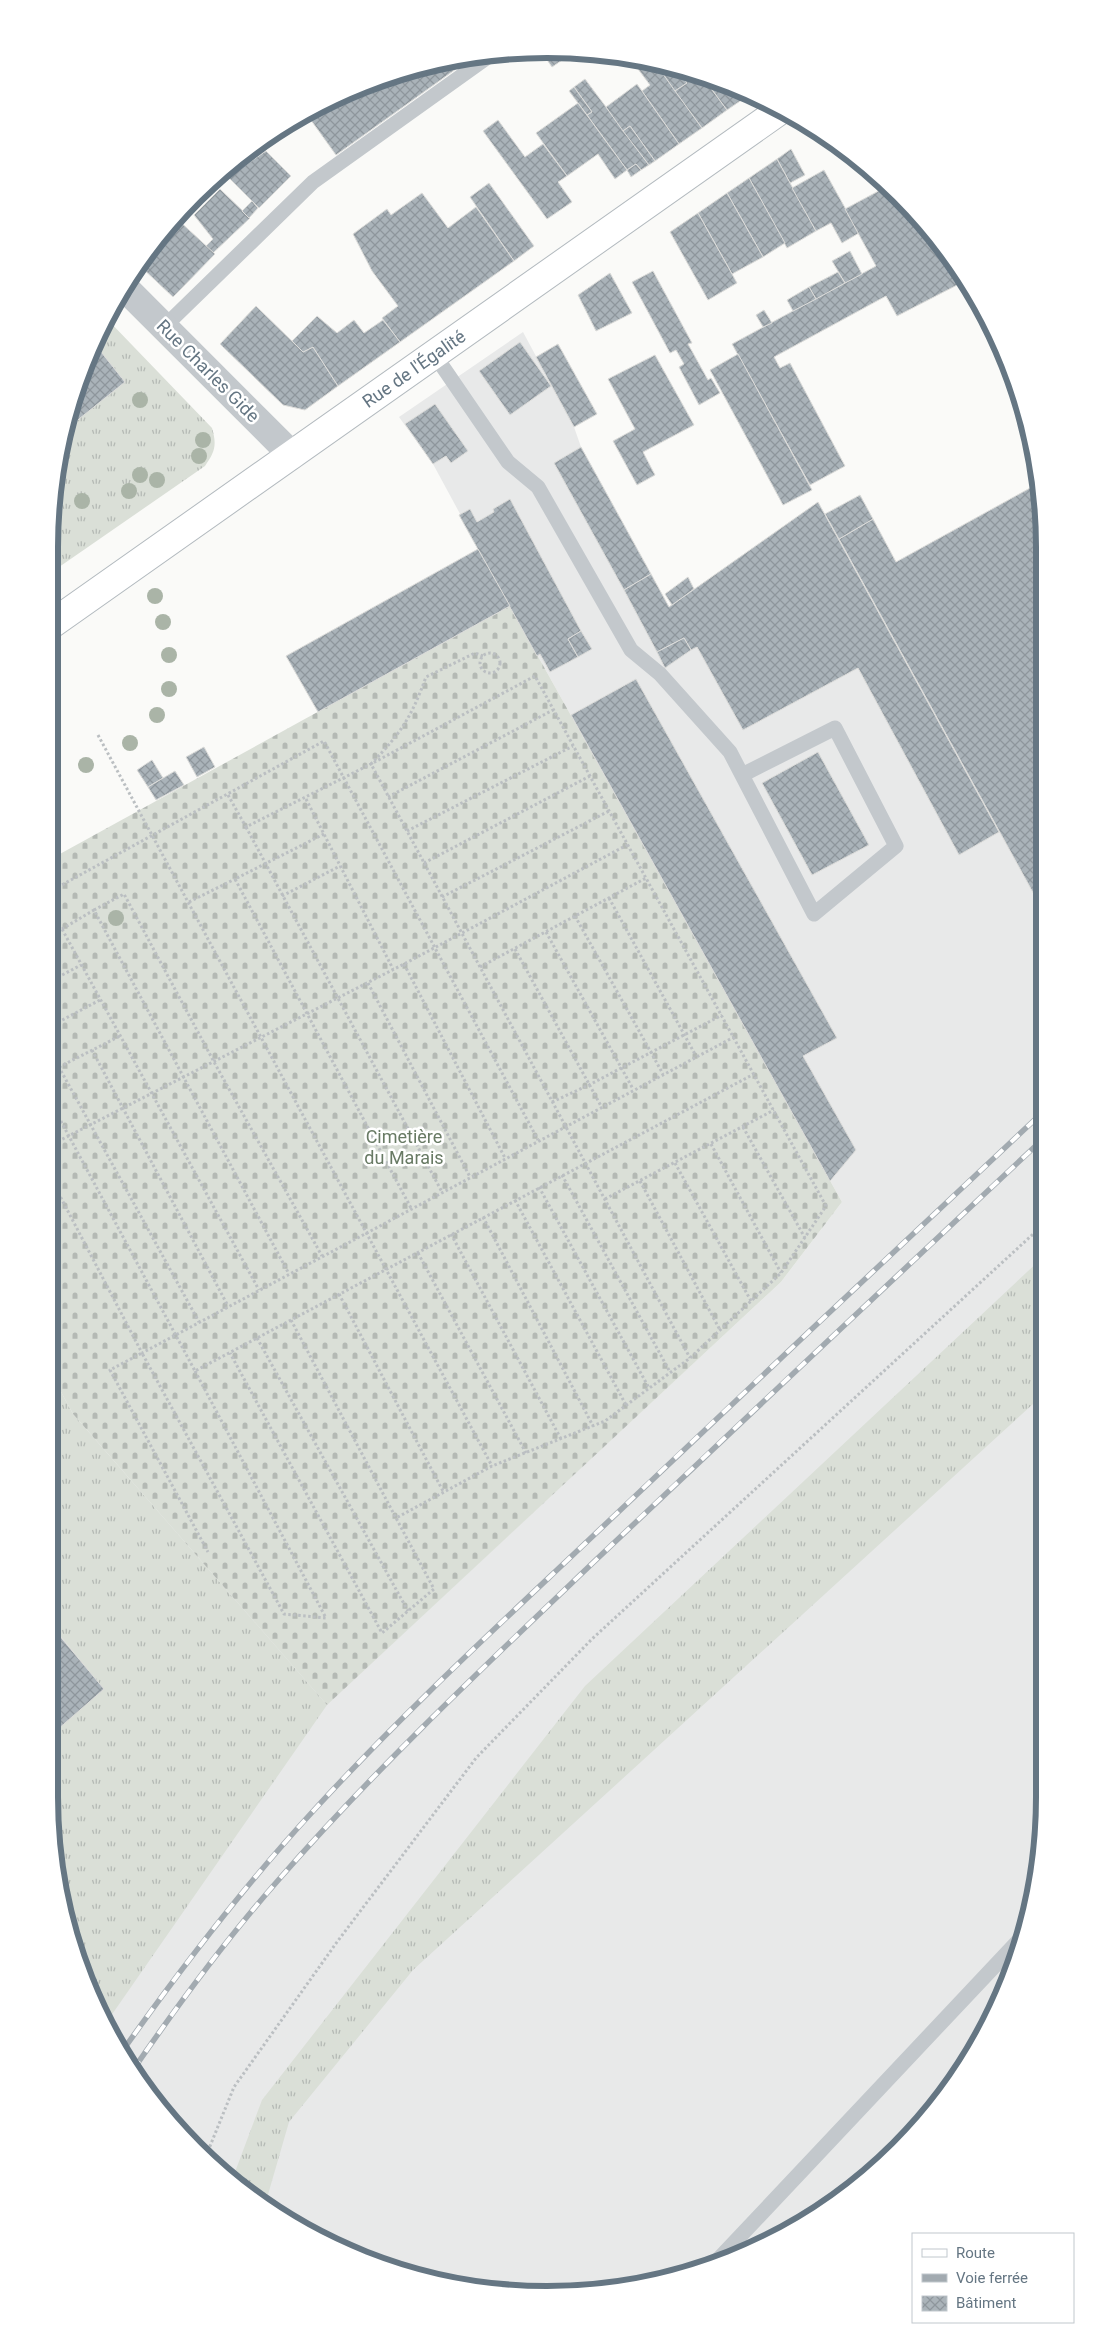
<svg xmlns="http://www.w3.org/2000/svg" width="1094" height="2343" font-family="Roboto,sans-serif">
  <defs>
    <pattern id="grass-tufts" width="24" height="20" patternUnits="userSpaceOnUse" patternTransform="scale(1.25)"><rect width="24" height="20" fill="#dadfd7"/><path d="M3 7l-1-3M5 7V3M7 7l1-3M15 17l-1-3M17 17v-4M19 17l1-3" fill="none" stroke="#b4b9b4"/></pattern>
    <pattern id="cemetery-stones" width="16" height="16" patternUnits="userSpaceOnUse" patternTransform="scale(1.25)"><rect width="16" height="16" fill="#dadfd7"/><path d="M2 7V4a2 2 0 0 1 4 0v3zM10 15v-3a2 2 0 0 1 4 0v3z" fill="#b4b9b4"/></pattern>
    <pattern id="building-cross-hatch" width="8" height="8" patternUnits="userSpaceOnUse" patternTransform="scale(1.25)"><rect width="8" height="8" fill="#aab3b9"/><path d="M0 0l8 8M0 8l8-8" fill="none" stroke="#8e969c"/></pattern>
  </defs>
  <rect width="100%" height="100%" fill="#fafaf8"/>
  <path fill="#e8e9e9" d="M 523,332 L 574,427 L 581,447 L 669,607 L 818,502 L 1042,909 L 1045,1796 L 1036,1893 L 1007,1986 L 961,2073 L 921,2125 L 851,2191 L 796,2228 L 707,2268 L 612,2290 L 547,2294 L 450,2285 L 387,2268 L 298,2228 L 243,2191 L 172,2124 L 115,2045 L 75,1956 L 58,1893 L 49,1796 L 49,1370 L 73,1414 L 327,1704 L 781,1282 L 842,1202 L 510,606 L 433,464 L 399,417 Z"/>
  <g fill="url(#grass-tufts)">
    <path d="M 107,319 L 212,428 C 217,445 215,452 205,466 L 49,574 L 49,547 L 58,450 L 64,431 L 125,382 L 94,343 Z"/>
    <path d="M 1043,1257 L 1044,1394 L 413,1970 L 289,2122 L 265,2205 L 232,2180 L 262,2100 L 585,1686 Z"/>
    <path d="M 49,1370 L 73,1414 L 327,1705 L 106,2023 C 96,2001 84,1980 76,1957 C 50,1888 49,1810 49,1737 L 104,1689 L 49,1622 Z"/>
  </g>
  <path fill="url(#cemetery-stones)" d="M 510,606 L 842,1202 L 781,1282 L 327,1705 L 73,1414 L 49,1370 L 49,860 Z"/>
  <g fill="url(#building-cross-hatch)" stroke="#dcdcda">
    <path d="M 550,49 L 565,50 L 568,56 L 552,67 L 543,54 Z"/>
    <path d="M 474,56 L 336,155 L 308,116 L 324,104 L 356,87 L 450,58 Z"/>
    <path d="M 629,57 L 654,61 L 702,128 L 679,144 L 642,91 L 650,85 Z"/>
    <path d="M 654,61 L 677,68 L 687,83 L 675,91 Z"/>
    <path d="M 677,69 L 702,76 L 727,110 L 702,128 L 675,91 L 687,83 Z"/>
    <path d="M 702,76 L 737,87 L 746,97 L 727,110 Z"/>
    <path d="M 585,79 L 606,107 L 649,165 L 641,170 L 636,164 L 627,170 L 587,115 L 592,112 L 574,87 Z"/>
    <path d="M 637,84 L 679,144 L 655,161 L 630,126 L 623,131 L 606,107 Z"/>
    <path d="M 574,87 L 592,112 L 587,115 L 569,91 Z"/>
    <path d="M 578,103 L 627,170 L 615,179 L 598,154 L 567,176 L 536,133 Z"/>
    <path d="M 498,120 L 525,157 L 543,144 L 567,176 L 558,182 L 572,202 L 547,219 L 483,131 Z"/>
    <path d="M 630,126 L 655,161 L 649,165 L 623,131 Z"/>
    <path d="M 791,149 L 805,175 L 790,183 L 777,159 Z"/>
    <path d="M 266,151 L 291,176 L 259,208 L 228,177 Z"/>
    <path d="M 777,159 L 816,231 L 787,248 L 749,178 Z"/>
    <path d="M 636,164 L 641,170 L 631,177 L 627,170 Z"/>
    <path d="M 824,170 L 859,233 L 842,243 L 831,223 L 816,231 L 792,188 Z"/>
    <path d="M 749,178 L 785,243 L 763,257 L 727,193 Z"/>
    <path d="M 489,183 L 534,246 L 514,261 L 470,197 Z"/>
    <path d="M 886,187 L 930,232 L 959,284 L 897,316 L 886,296 L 774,357 L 780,368 L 790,363 L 845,466 L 810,485 L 732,344 L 876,266 L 845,209 Z"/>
    <path d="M 220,189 L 250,218 L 213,253 L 206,246 L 213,239 L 194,215 Z"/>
    <path d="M 422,193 L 448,228 L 476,207 L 514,261 L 400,342 L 382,318 L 398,306 L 372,271 L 353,234 L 387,209 L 391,215 Z"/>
    <path d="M 727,193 L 763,257 L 732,274 L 698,213 Z"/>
    <path d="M 252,201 L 258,208 L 249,218 L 242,211 Z"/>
    <path d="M 698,213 L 737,283 L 708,300 L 670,232 Z"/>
    <path d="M 176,218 L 215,254 L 173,297 L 138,264 Z"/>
    <path d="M 850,251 L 862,274 L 845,283 L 832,261 Z"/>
    <path d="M 653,271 L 692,343 L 688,344 L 708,380 L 711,378 L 720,393 L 699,405 L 679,367 L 684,364 L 676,350 L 670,353 L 632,282 Z"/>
    <path d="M 838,272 L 845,283 L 816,299 L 809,287 Z"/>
    <path d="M 610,273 L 632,313 L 596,331 L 578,295 Z"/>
    <path d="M 809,287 L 816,299 L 793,311 L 787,300 Z"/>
    <path d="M 256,306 L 303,352 L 313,347 L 338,386 L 305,410 L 283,405 L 220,344 Z"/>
    <path d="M 764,310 L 772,323 L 763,327 L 756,315 Z"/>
    <path d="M 317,316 L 337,333 L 354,320 L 364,333 L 383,320 L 400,342 L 338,386 L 313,347 L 303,352 L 292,341 Z"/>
    <path d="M 520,342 L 551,386 L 510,415 L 479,371 Z"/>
    <path d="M 94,343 L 125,382 L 64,431 L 87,357 Z"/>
    <path d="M 558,344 L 597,414 L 574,427 L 536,357 Z"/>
    <path d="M 738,354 L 812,490 L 783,505 L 710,370 Z"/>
    <path d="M 655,355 L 694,425 L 643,452 L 655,475 L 637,485 L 613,441 L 635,429 L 608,379 Z"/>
    <path d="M 435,404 L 468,451 L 451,463 L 446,456 L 433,464 L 405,424 Z"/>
    <path d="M 581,447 L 651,574 L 624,590 L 554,463 Z"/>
    <path d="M 1041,482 L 1042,909 L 839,539 L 873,519 L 896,562 Z"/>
    <path d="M 860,495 L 873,519 L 839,539 L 825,514 Z"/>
    <path d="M 510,499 L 581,631 L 568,639 L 578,657 L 550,672 L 540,654 L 537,656 L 459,515 L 470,509 L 477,522 L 494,512 L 493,509 Z"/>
    <path d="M 818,502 L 999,832 L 959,855 L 858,668 L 743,730 L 697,647 L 691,650 L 684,638 L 657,652 L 624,590 L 651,574 L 669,607 Z"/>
    <path d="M 478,549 L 510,606 L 318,712 L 286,656 Z"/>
    <path d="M 688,577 L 694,589 L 672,605 L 665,594 Z"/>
    <path d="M 581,631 L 592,649 L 578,657 L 568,639 Z"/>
    <path d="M 684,638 L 691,650 L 665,668 L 657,652 Z"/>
    <path d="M 636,679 L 837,1038 L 803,1056 L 856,1150 L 830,1181 L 571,715 Z"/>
    <path d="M 204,747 L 215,767 L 197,777 L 186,757 Z"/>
    <path d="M 818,752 L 869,845 L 812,875 L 762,783 Z"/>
    <path d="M 152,760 L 163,778 L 148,787 L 137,770 Z"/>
    <path d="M 175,771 L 184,785 L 156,800 L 148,787 Z"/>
    <path d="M 53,1628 L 104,1689 L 49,1737 L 49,1633 Z"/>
  </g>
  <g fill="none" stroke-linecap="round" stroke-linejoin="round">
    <g stroke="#b3babf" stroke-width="30">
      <path id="secondary" d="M 49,626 L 779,111"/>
    </g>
    <g stroke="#bbbfc2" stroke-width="3" stroke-dasharray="2.5 2.5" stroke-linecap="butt">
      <circle cx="490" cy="663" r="10"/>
      <path d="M 483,656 L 475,653 L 426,677 C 411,718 401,733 371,764 L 690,1358"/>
      <path d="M 98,735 L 492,1466"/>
      <path d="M 228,795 L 246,827 L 371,764 L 535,676 L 826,1206 L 781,1273 L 690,1358 L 605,1421 L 492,1466 L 396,1518 L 434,1589 L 382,1633 L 230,1353"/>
      <path d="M 388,797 L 553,710"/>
      <path d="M 306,799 L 393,969"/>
      <path d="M 246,827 L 442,1192"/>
      <path d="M 407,831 L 573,746"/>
      <path d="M 324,834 L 235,879 L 411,1208"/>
      <path d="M 424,863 L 590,776"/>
      <path d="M 49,892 L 324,741 L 538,1140"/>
      <path d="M 282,896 L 340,866"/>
      <path d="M 442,897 L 609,811"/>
      <path d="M 609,898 L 696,1056"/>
      <path d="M 189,902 L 235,879"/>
      <path d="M 94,910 L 124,894 L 214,1062 L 322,1256"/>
      <path d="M 575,916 L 663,1074"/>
      <path d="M 62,929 L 94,910 L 289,1274"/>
      <path d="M 546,932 L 633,1089"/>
      <path d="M 49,936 L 62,929 L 259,1290"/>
      <path d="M 515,949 L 601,1106"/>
      <path d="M 404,964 L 505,1158"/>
      <path d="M 480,967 L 646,878"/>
      <path d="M 49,982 L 81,965"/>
      <path d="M 368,983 L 470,1177"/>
      <path d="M 49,1027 L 100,1000"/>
      <path d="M 49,1049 L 199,1322"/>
      <path d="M 92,1050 L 228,1306"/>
      <path d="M 59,1067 L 120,1036"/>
      <path d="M 49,1099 L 195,1371 L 754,1074"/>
      <path d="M 552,1102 L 589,1085 L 722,1015"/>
      <path d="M 743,1127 L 805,1238"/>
      <path d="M 711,1144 L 781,1273"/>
      <path d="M 49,1146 L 404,964 L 627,845"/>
      <path d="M 675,1163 L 751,1301"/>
      <path d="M 49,1175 L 142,1353 L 734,1037"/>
      <path d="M 562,1175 L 670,1372"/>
      <path d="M 640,1181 L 720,1330"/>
      <path d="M 539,1187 L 649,1388"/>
      <path d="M 605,1199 L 774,1110"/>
      <path d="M 515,1200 L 626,1405"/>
      <path d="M 483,1217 L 593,1426"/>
      <path d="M 451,1234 L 561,1439"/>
      <path d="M 418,1253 L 526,1453"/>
      <path d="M 339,1294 L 444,1493"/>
      <path d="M 291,1320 L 396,1518"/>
      <path d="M 257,1338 L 408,1611"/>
      <path d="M 195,1371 L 326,1618 L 284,1614 L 142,1353 L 110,1370 L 208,1552"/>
      <path d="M 206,2156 L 234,2087 L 337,1942 L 476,1758 L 592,1639 L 1043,1225"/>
    </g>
    <g stroke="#c3c8cc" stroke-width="15">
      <path d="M 164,327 L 313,182 L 492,54"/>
      <path d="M 434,354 L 508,462 L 538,487 L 631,650 L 660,674 L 730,752 L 814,914 L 896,846 L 835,728 L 742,775"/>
      <path d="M 713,2265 L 1022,1937"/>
    </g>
    <path stroke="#c3c8cc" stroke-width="28" d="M 124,287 L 292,455"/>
    <use href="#secondary" stroke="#fff" stroke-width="28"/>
    <g stroke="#a2aab0" stroke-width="5.5">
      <g id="rail">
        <path d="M 121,2053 C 181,1968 244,1886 315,1809 C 403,1713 499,1625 594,1535 C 743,1393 893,1253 1043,1112"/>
        <path d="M 133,2070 C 179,2003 227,1938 281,1877 C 380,1764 490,1661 599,1557 C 746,1417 895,1278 1043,1139"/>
      </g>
    </g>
    <use href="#rail" stroke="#fff" stroke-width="4" stroke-dasharray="11" stroke-linecap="butt"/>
  </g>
  <g fill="#aab4a7">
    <circle cx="140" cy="400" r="8"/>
    <circle cx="203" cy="440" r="8"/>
    <circle cx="199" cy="456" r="8"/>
    <circle cx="140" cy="475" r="8"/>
    <circle cx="157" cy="480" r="8"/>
    <circle cx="129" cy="491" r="8"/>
    <circle cx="82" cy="501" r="8"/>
    <circle cx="155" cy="596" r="8"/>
    <circle cx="163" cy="622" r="8"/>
    <circle cx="169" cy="655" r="8"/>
    <circle cx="169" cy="689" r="8"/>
    <circle cx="157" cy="715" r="8"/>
    <circle cx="130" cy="743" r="8"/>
    <circle cx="86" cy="765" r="8"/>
    <circle cx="116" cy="918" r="8"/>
  </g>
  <g text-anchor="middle" stroke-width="5" stroke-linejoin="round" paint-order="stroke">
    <g font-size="18" fill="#657683" stroke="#fff">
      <text transform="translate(414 369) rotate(-35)" y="6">Rue de l'Égalité</text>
      <text transform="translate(208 371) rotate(45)" y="6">Rue Charles Gide</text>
    </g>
    <g font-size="18" fill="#687a64" stroke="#fff">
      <text x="404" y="1143">Cimetière<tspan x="404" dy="21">du Marais</tspan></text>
    </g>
  </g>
  <path d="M0 0H1094V2343H0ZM547 58H547A489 489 0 0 1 1036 547V1797A489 489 0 0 1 547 2286H547A489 489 0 0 1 58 1797V547A489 489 0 0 1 547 58Z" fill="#fff" fill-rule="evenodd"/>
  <path fill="none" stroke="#657683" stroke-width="6" d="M547 58H547A489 489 0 0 1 1036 547V1797A489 489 0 0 1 547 2286H547A489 489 0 0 1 58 1797V547A489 489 0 0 1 547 58Z"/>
  <rect x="912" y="2233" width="162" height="90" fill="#ffffff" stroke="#c1c8cd"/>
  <rect x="922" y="2249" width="25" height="8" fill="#ffffff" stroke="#c1c8cd"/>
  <text x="956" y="2258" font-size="15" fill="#657683">Route</text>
  <rect x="922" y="2274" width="25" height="8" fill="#a2aab0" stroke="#c1c8cd"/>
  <text x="956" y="2283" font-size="15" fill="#657683">Voie ferrée</text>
  <rect x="922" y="2296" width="25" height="15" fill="url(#building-cross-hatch)" stroke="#c1c8cd"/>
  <text x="956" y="2308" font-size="15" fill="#657683">Bâtiment</text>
</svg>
